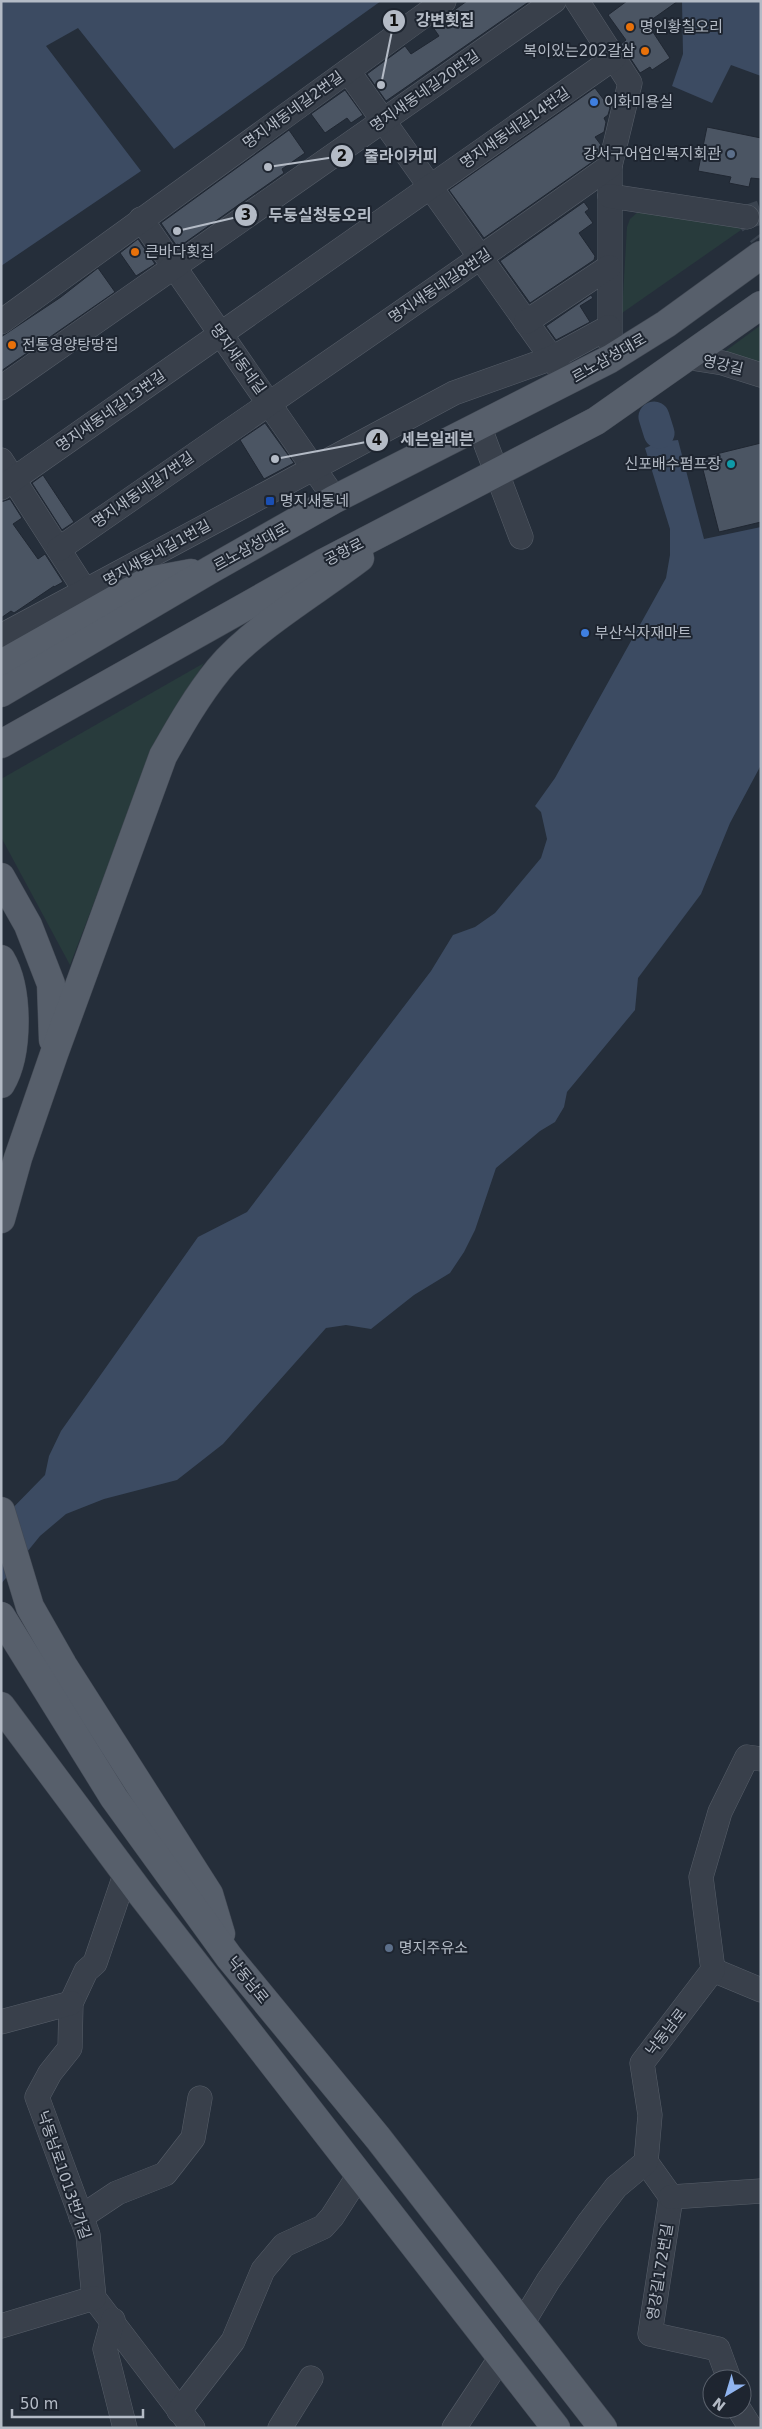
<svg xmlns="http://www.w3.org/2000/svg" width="762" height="2429" font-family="'DejaVu Sans','Noto Sans KR',sans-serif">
  <rect width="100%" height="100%" fill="#252e3a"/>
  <g fill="#283b3c">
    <path d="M 638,212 L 737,222 L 741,230 L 622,313 L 627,227 L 630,219 Z"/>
    <path d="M 761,325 L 761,363 L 720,355 Z"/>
    <path d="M 204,663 L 156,741 L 70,965 L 1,837 L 1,779 Z"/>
  </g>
  <g fill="#3c4b62">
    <path d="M 1,1 L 381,1 L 174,149 L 78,28 L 46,46 L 141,171 L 1,266 Z"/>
    <path d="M 682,1 L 761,1 L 761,76 L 731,65 L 712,103 L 672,86 L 683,54 Z"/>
    <path d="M 678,440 L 704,539 L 761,527 L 761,765 L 730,823 L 701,894 L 638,978 L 635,1010 L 567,1092 L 564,1107 L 555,1122 L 540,1131 L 496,1168 L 475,1230 L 464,1252 L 450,1273 L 414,1295 L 371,1329 L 346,1325 L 326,1328 L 223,1444 L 177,1480 L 104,1499 L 66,1514 L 40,1536 L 1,1584 L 1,1520 L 45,1475 L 49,1456 L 61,1431 L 198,1237 L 247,1212 L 431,971 L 453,935 L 475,927 L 495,913 L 541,858 L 547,839 L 541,812 L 535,806 L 555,778 L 666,578 L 670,555 L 670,529 L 645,448 L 660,442 Z"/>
  </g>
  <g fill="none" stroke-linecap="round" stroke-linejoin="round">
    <path stroke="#3c4b62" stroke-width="31" d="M 654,417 L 659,433"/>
  </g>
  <g fill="#4b5563" stroke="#202732">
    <path d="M 467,1 L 530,1 L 386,101 L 367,74 L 405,46 L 411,54 L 439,36 L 432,26 Z"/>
    <path d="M 627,1 L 678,1 L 647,23 L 670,58 L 652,70 L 650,67 L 640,73 L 621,44 L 626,40 L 608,15 Z"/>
    <path d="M 595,88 L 610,108 L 608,115 L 604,118 L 606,122 L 604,132 L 595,137 L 601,145 L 598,158 L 484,238 L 449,190 Z"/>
    <path d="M 345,90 L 363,115 L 351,123 L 347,118 L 325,133 L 311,114 Z"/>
    <path d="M 707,127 L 761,138 L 761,179 L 751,178 L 749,187 L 729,183 L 731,177 L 698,171 Z"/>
    <path d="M 289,130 L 305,153 L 282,169 L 284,173 L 180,246 L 178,244 L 176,245 L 161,223 Z"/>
    <path d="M 584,202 L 589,209 L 585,212 L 593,223 L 579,233 L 595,256 L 594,260 L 530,303 L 500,261 Z"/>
    <path d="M 138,239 L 155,264 L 136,276 L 120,253 Z"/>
    <path d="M 98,268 L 115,292 L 1,371 L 1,337 L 61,297 Z"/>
    <path d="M 591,295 L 593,298 L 580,306 L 590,322 L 556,340 L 546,326 Z"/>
    <path d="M 265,423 L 294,463 L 264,479 L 240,440 Z"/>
    <path d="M 761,443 L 761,522 L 719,532 L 700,458 Z"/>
    <path d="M 43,475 L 74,522 L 62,530 L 32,483 Z"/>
    <path d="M 10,499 L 22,518 L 13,524 L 38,559 L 45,554 L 63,582 L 54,587 L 54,586 L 14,613 L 11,611 L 1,618 L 1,502 Z"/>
  </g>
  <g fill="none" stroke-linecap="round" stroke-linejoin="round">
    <path stroke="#3a434f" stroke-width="24" stroke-dasharray="24 12" stroke-linecap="butt" d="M 761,212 L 747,217 L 761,236"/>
    <g stroke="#575e69" stroke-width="25">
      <g id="minor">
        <path d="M 577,1 L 630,83 L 610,166 L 610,342"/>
        <path d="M 348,71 L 561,371"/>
        <path d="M 610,196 L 747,217"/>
        <path d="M 141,219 L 335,499"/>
        <path d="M 1,322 L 444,1"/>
        <path d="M 526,322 L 609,267"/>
        <path d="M 685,357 L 723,363 L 761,375"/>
        <path d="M 1,388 L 554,1"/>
        <path d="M 479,426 L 521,537"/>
        <path d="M 1,460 L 86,592"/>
        <path d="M 1,488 L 614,58"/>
        <path d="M 59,549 C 242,421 428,296 610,166"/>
        <path d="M 1,636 L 454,393 L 552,358 L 609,327"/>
        <path d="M 124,1878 L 95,1963 L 86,1971 L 71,2003 L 70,2048 L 50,2073 L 37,2097 L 88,2235 L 94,2298 L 193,2428"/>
        <path d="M 713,1970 L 761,1990"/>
        <path d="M 1,2022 L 71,2003"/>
        <path d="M 646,2162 L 671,2197"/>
        <path d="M 671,2197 L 650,2334 L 718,2349 L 729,2379"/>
        <path d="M 671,2197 L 761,2191"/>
        <path d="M 81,2217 L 117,2193 L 165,2174 L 193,2138 L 200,2098"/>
        <path d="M 113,2320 L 105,2349 L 125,2428"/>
        <path d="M 522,2324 L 548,2281 L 590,2221 L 616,2187 L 646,2162 L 650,2115 L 642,2063 L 713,1970 L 701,1877 L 720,1812 L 747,1757 L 761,1759"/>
        <path d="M 1,2326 L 94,2298"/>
        <path d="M 739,2409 L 749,2425 L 748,2428"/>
        <path d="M 179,2411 L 233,2341 L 263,2270 L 284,2245 L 323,2227 L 332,2217 L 359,2175"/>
        <path d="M 280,2428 L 311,2378"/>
        <path d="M 454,2428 L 501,2357"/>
      </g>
    </g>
    <g stroke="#424954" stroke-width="29">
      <g id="major">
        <path d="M 1,664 L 148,581 L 191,573"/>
        <path d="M 1,693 L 210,570 L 335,499 L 610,359 L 666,324 L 761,255"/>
        <path d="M 1,744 L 325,562 L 596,421 L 761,305"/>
        <path d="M 1,877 L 28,925 L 51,984 L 53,1040"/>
        <path d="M 1,959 C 19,989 19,1054 1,1084"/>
        <path d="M 1,1219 L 18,1158 L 54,1054 L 163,756 C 180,726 197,696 219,669 C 252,629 317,591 360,558"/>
        <path d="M 1,1511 L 30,1607 L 63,1665 L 209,1894 L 221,1934"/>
        <path d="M 1,1616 L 114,1798 L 229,1957 L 378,2138 L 603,2428"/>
        <path d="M 1,1706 L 141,1894 L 556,2428"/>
      </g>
    </g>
    <use href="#minor" stroke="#39404b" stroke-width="24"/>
    <use href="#major" stroke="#575f6b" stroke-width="28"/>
  </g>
  <g fill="#e8710a" stroke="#1e2530" stroke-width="2">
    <circle cx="630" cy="27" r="5"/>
    <circle cx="645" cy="51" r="5"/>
    <circle cx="135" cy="252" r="5"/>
    <circle cx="12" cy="345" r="5"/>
  </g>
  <g fill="#3f7fe0" stroke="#1e2530" stroke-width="2">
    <circle cx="594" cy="102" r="5"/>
    <circle cx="585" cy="633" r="5"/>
  </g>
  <g fill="#5c6f8a" stroke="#1e2530" stroke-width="2">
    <circle cx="731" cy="154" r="5"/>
    <circle cx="389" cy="1948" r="5"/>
  </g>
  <circle fill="#0f9aa8" stroke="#1e2530" stroke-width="2" cx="731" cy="464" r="5"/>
  <rect fill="#1a4fb4" stroke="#1e2530" stroke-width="2" x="265" y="496" width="10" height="10" rx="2.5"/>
  <g text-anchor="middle" stroke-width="4" stroke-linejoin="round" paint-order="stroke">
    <g font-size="15" fill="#b4bbc6" stroke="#1e2530" text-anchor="start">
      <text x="640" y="32">명인황칠오리</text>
      <text x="635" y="56" text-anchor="end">복이있는202갈삼</text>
      <text x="604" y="107">이화미용실</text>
      <text x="721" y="159" text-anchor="end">강서구어업인복지회관</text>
      <text x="145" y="257">큰바다횟집</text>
      <text x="22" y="350">전통영양탕땅집</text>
      <text x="721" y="469" text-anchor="end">신포배수펌프장</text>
      <text x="280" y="506">명지새동네</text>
      <text x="595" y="638">부산식자재마트</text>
      <text x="399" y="1953">명지주유소</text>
    </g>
    <g font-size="15" fill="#b4bbc6" stroke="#1e2530">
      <text transform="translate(425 91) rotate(-35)" y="5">명지새동네길20번길</text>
      <text transform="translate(293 110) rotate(-36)" y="5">명지새동네길2번길</text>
      <text transform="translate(515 128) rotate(-35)" y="5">명지새동네길14번길</text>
      <text transform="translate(440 286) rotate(-34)" y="5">명지새동네길8번길</text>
      <text transform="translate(609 358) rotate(-30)" y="5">르노삼성대로</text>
      <text transform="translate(238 359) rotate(54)" y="5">명지새동네길</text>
      <text transform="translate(723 365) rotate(13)" y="5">영강길</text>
      <text transform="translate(111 411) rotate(-35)" y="5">명지새동네길13번길</text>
      <text transform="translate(143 490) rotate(-35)" y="5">명지새동네길7번길</text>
      <text transform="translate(251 547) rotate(-29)" y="5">르노삼성대로</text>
      <text transform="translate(344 552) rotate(-27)" y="5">공항로</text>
      <text transform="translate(157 553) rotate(-29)" y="5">명지새동네길1번길</text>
      <text transform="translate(248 1980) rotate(51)" y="5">낙동남로</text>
      <text transform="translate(666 2032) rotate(-52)" y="5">낙동남로</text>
      <text transform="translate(64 2175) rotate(71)" y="5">낙동남로1013번가길</text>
      <text transform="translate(660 2272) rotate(-81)" y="5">영강길172번길</text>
    </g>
  </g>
  <path fill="none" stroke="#b4bbc6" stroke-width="2" d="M381 85L394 21M268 167L342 156M177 231L246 215M275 459L377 440"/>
  <g fill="#b4bbc6" stroke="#1e2530" stroke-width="2">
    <circle cx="381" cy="85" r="5"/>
    <circle cx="268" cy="167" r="5"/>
    <circle cx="177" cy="231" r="5"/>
    <circle cx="275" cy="459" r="5"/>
    <circle cx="394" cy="21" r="12"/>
    <circle cx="342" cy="156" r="12"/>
    <circle cx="246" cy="215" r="12"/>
    <circle cx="377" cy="440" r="12"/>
  </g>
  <g font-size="15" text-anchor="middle" font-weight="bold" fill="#111">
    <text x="394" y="26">1</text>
    <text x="342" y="161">2</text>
    <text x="246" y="220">3</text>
    <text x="377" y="445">4</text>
  </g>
  <g font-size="16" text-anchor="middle" font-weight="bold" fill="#b4bbc6" stroke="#1e2530" stroke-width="4" stroke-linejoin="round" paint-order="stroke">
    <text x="445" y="26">강변횟집</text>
    <text x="401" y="162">줄라이커피</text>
    <text x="320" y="221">두둥실청둥오리</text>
    <text x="437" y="445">세븐일레븐</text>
  </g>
  <rect width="762" height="2429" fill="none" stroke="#b4bbc6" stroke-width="5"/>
  <g transform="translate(727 2394) rotate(218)"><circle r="24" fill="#1e2530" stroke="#5a616c"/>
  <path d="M0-4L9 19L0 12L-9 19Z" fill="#90b4ef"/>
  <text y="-8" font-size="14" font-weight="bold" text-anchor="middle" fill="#b4bbc6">N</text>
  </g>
  <path d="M12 2409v8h131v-8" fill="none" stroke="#b4bbc6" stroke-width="2.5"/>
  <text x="20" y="2409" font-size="15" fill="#b4bbc6" stroke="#1e2530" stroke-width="4" paint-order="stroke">50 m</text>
</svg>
